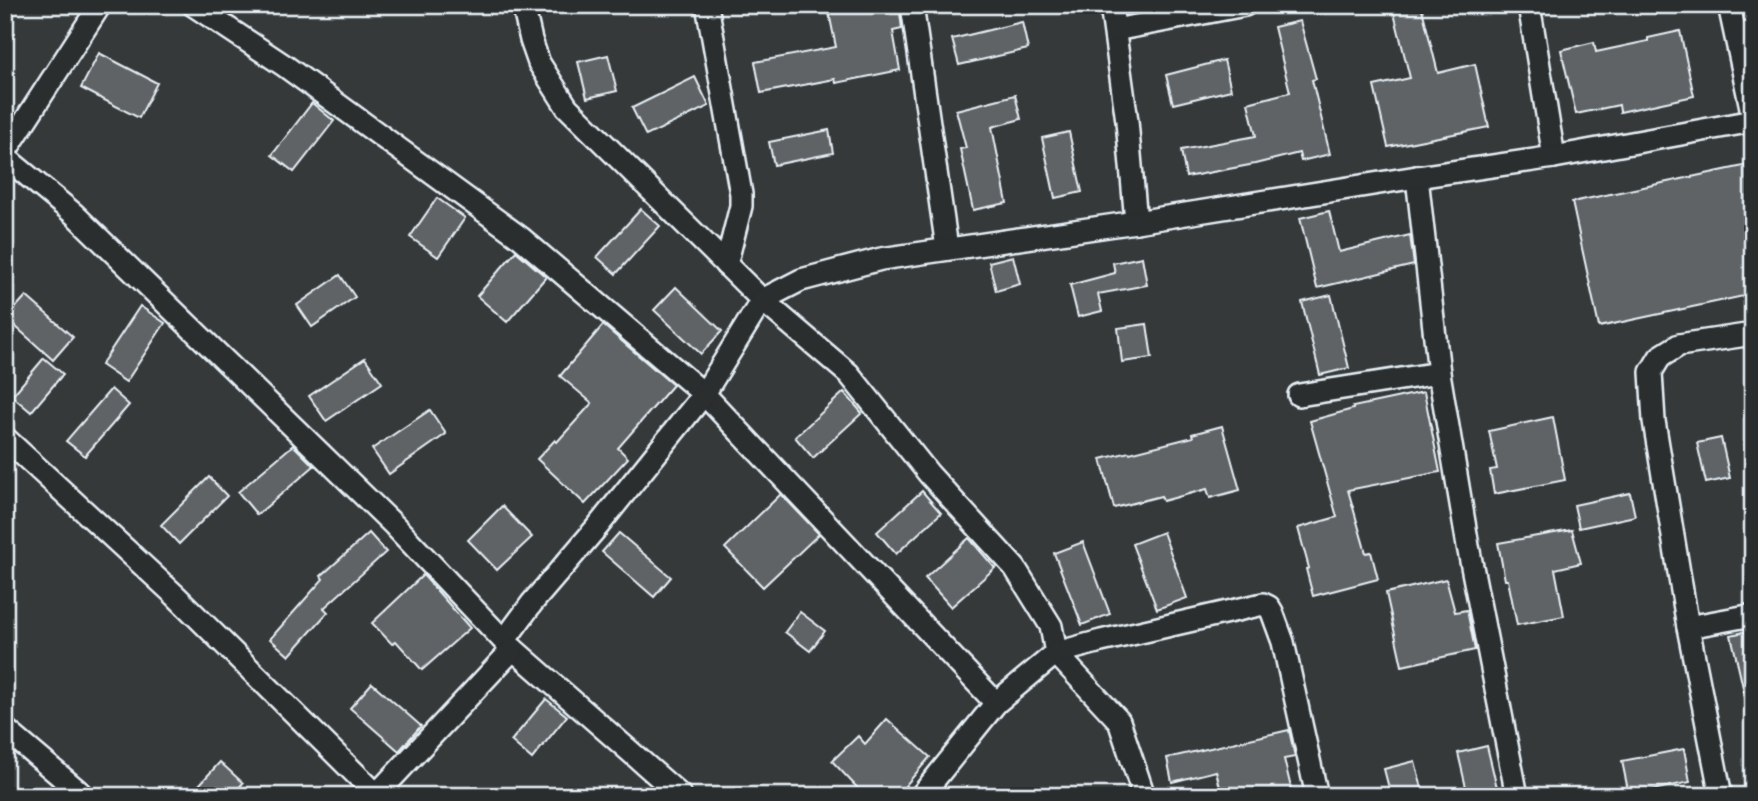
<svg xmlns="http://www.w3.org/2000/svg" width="1758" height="801" font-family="Mali,sans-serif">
  <rect width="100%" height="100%" fill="#35393a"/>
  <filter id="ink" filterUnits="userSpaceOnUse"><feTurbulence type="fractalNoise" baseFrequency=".0143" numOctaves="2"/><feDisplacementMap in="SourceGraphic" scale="14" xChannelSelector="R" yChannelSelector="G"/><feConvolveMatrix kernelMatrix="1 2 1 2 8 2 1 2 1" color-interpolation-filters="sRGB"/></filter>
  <g filter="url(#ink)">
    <g fill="#5f6365" stroke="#e8f1f8" stroke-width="2">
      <path d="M 866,5 L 899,5 L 902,29 L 893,31 L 900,70 L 836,83 L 835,79 L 761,93 L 755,62 L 836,47 L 829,13 Z"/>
      <path d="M 1392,5 L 1421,5 L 1438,73 L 1475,64 L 1489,127 L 1388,147 L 1374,86 L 1410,78 Z"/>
      <path d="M 1300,21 L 1316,79 L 1312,80 L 1330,154 L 1301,161 L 1299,153 L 1255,164 L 1186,177 L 1181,150 L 1256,136 L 1248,103 L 1290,92 L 1274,27 Z"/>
      <path d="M 1022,22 L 1028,49 L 959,65 L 952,39 Z"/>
      <path d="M 1680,31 L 1694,96 L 1620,112 L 1619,105 L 1576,114 L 1561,50 L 1594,42 L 1596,52 L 1648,41 L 1648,38 Z"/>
      <path d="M 99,53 L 157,83 L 139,118 L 81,88 Z"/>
      <path d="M 608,55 L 617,91 L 587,98 L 578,62 Z"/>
      <path d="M 1224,60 L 1231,90 L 1173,104 L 1166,75 Z"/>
      <path d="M 695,77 L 709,106 L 646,136 L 632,108 Z"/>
      <path d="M 1015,95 L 1021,119 L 992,127 L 1007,203 L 973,210 L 960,149 L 966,148 L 956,110 Z"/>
      <path d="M 312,103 L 334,121 L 294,172 L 272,155 Z"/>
      <path d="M 829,130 L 833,153 L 774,165 L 769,142 Z"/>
      <path d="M 1069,132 L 1082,192 L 1055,198 L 1042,138 Z"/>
      <path d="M 1753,164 L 1753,294 L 1599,327 L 1572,202 Z"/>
      <path d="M 437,198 L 465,218 L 438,257 L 410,237 Z"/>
      <path d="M 641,209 L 660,226 L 616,274 L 597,257 Z"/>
      <path d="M 1329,211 L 1339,252 L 1410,235 L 1414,265 L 1317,288 L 1300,218 Z"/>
      <path d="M 516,251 L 546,277 L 507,322 L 477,296 Z"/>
      <path d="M 1013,256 L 1020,284 L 996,291 L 989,262 Z"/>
      <path d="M 1142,257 L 1147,285 L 1098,294 L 1102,311 L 1078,317 L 1070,285 L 1115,273 L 1113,263 Z"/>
      <path d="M 340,275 L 355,297 L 312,327 L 297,305 Z"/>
      <path d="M 676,287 L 722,331 L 701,354 L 654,310 Z"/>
      <path d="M 1331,295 L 1349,368 L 1320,375 L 1302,302 Z"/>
      <path d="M 26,296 L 73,337 L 53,360 L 6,318 Z"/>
      <path d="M 140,306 L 165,323 L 126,382 L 101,365 Z"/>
      <path d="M 1147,324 L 1152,358 L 1122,362 L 1118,328 Z"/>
      <path d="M 603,325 L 673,385 L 618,448 L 628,458 L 585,504 L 537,459 L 555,440 L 557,442 L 592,403 L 560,376 Z"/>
      <path d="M 44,358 L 63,374 L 31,412 L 12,396 Z"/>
      <path d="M 365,358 L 382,383 L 326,421 L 309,396 Z"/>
      <path d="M 111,389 L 129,405 L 85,456 L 66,441 Z"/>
      <path d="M 844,392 L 862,413 L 813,458 L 795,437 Z"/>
      <path d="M 1424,392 L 1440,472 L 1348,490 L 1366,553 L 1371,552 L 1378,579 L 1313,596 L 1306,569 L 1309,568 L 1298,528 L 1337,517 L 1310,421 L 1353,409 L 1353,407 Z"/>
      <path d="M 430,410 L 446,434 L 389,474 L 372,449 Z"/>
      <path d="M 1553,417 L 1565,480 L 1494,494 L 1490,470 L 1497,469 L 1489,431 Z"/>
      <path d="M 1222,426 L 1240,490 L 1210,498 L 1207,489 L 1163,501 L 1161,496 L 1114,508 L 1101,459 L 1129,452 L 1130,453 L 1193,437 L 1192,434 Z"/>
      <path d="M 1721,438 L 1730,478 L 1706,483 L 1697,443 Z"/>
      <path d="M 293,445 L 314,466 L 257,515 L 238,492 Z"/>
      <path d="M 209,477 L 227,496 L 179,544 L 161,525 Z"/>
      <path d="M 922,491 L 941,513 L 896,554 L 877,532 Z"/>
      <path d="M 1630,493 L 1635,516 L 1579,528 L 1574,505 Z"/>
      <path d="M 781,494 L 819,534 L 763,587 L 725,548 Z"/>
      <path d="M 502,506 L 532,537 L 497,570 L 468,540 Z"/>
      <path d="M 1572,530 L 1581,563 L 1555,569 L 1564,616 L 1517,625 L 1508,580 L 1505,580 L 1498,543 Z"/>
      <path d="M 1163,532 L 1187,598 L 1157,609 L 1132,544 Z"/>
      <path d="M 369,533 L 386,552 L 324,608 L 328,612 L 289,656 L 270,639 L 323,579 L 321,576 Z"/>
      <path d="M 619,533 L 671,577 L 654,597 L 602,552 Z"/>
      <path d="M 969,538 L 995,568 L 951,607 L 925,578 Z"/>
      <path d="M 1083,542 L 1110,614 L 1082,625 L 1054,553 Z"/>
      <path d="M 423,575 L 470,628 L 422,670 L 396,641 L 392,644 L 372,623 Z"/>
      <path d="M 1446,579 L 1455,612 L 1467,610 L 1475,650 L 1402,666 L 1386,593 Z"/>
      <path d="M 800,612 L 825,631 L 810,651 L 785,632 Z"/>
      <path d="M 1753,630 L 1753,705 L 1747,705 L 1731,635 Z"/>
      <path d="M 372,683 L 421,726 L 399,751 L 350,708 Z"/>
      <path d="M 546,699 L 567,716 L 532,759 L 511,741 Z"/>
      <path d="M 887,719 L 930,757 L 905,786 L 909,791 L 908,796 L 865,796 L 832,761 L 858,736 L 865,744 Z"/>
      <path d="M 1289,730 L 1295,757 L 1284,759 L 1293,796 L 1222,796 L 1216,771 L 1172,782 L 1167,758 Z"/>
      <path d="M 1487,746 L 1499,796 L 1468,796 L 1458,753 Z"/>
      <path d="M 1684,749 L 1690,782 L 1629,795 L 1622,761 Z"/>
      <path d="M 1415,761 L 1424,796 L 1391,796 L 1384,769 Z"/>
      <path d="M 220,762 L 243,783 L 232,796 L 189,796 Z"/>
    </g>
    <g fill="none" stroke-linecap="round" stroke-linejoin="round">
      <g stroke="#e8f1f8" stroke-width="26">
        <g id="street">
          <path d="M 193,5 L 285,66 L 521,238 L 704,394 L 996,703"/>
          <path d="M 523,5 L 531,40 L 539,63 L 567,107 L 762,300 L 849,374 L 929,474 L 1015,568 L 1051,626 L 1056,653 L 1119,721 L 1144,796"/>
          <path d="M 707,5 L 741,194 L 741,206 L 726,265"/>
          <path d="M 912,5 L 947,248"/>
          <path d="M 1111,5 L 1127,121 L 1136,222"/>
          <path d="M 1529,5 L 1554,157"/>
          <path d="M 1729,5 L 1753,117"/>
          <path d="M 1115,30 L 1245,5"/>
          <path d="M 5,152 L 100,5"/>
          <path d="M 5,157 L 74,214 L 394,525 L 504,641 L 681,796"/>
          <path d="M 1417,177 L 1439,373 L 1468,546 L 1517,796"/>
          <path d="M 1753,334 L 1679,345 L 1660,357 L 1651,372 L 1654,421 L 1688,627 L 1753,615"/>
          <path d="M 1299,395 L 1439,373"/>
          <path d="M 5,438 L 176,596 L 378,796"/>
          <path d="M 1688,627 L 1721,796"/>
          <path d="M 504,641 L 532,603 L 598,526 L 704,394 L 762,300 L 801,280 L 881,259 L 1136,222 L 1417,177 L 1554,157 L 1753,121"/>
          <path d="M 5,729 L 84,796"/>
          <path d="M 377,794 L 513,649"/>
          <path d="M 921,796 L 996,703 L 1056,653 L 1101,641 L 1263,604 L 1269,607 L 1272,612 L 1283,642 L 1317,796"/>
        </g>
      </g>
      <use href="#street" stroke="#2a2d2e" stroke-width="21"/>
    </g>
  </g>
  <rect width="1758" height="801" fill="none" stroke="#2a2d2e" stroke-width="28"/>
  <rect x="14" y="14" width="1730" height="773" fill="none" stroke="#e8f1f8" stroke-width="2.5" filter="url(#ink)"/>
</svg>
